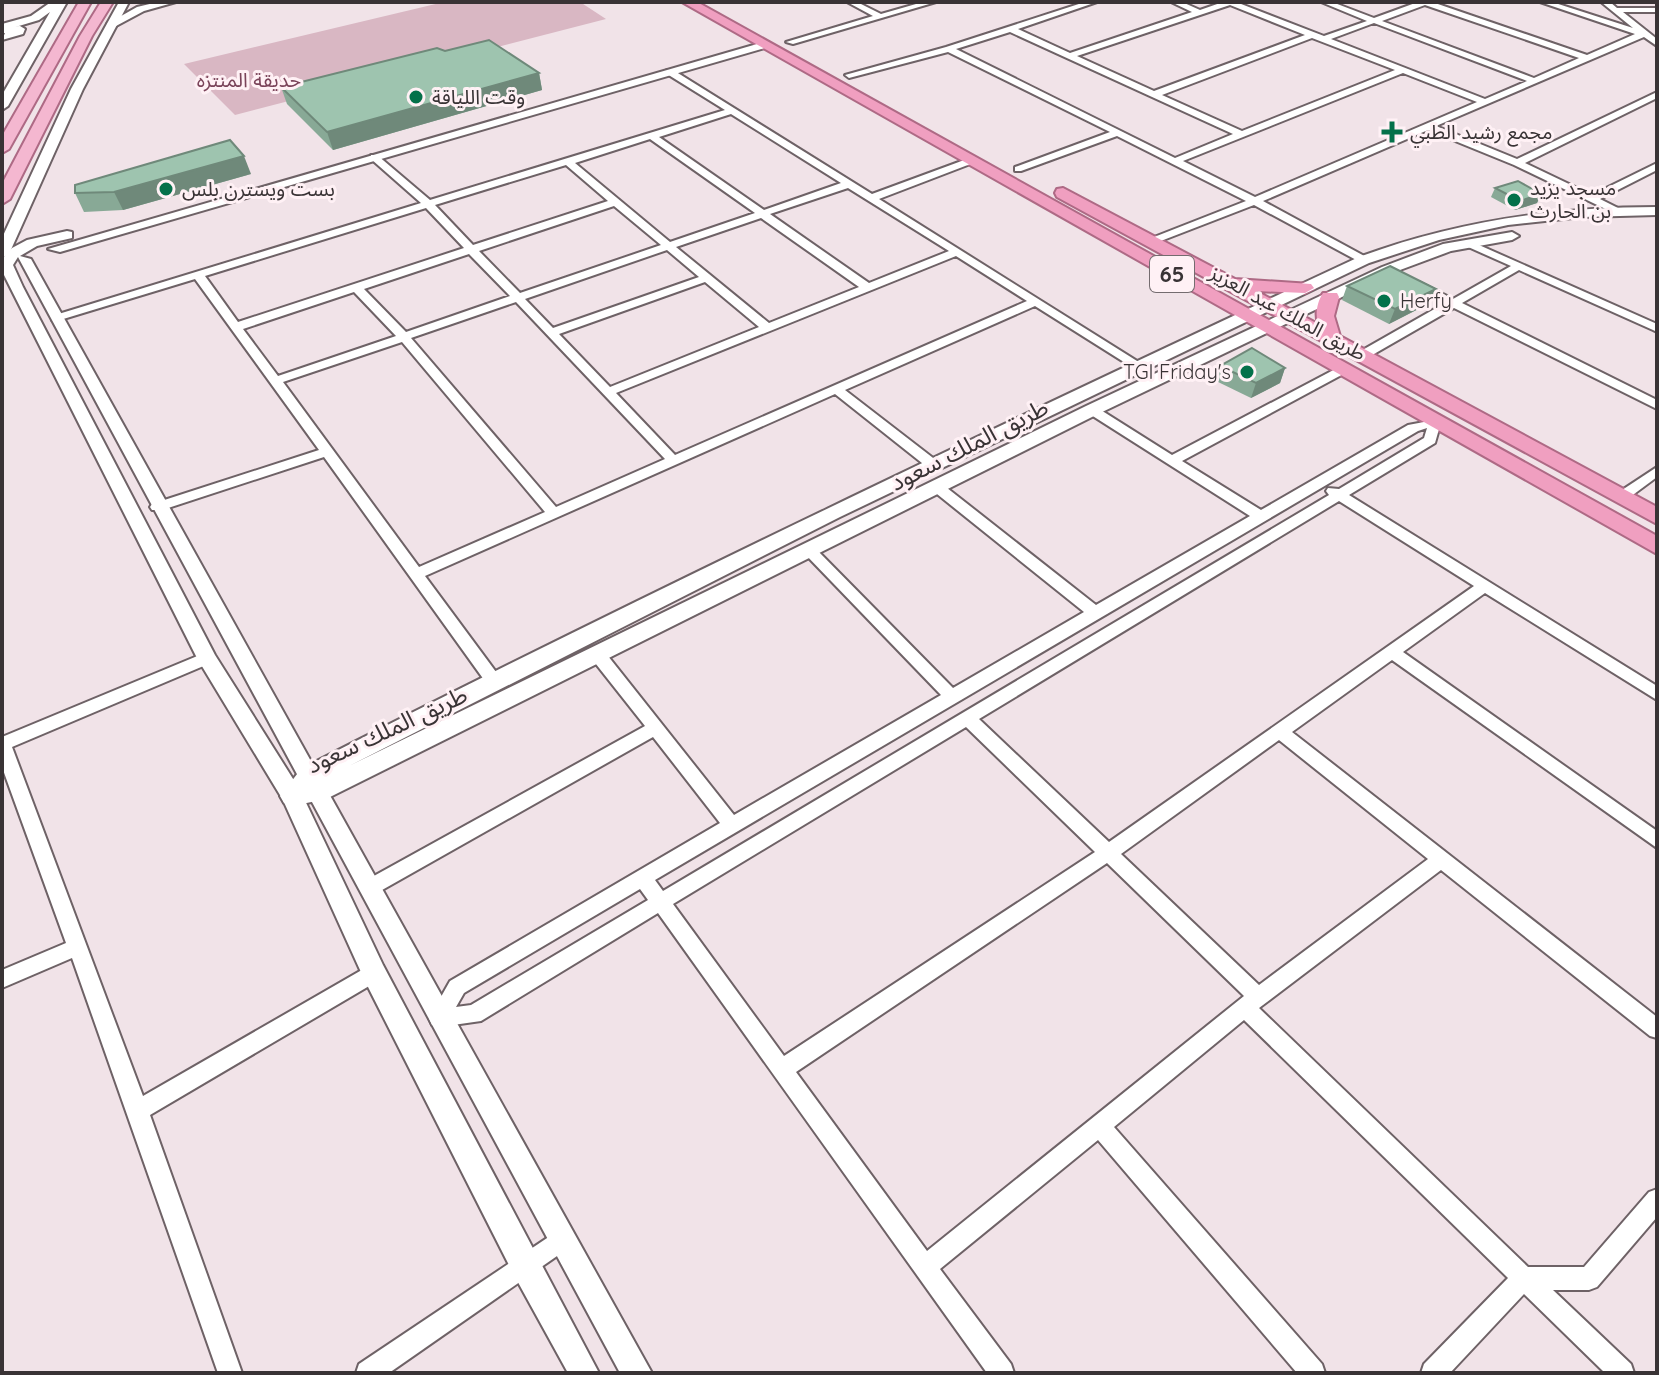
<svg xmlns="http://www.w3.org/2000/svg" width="1659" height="1375" font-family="Quicksand,'Noto Sans Arabic',sans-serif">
  <rect width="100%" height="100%" fill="#f1e3e8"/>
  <path fill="#d9b7c3" d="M 444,2 L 580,2 L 606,19 L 235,115 L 184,64 Z"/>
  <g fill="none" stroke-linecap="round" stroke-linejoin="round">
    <g stroke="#6e6266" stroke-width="4">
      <g id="minor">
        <path d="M 847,2 L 857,2 L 881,14 L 923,2 L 936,2 L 793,44 L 786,42 L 873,16 Z"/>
        <path d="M 1085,2 L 1097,2 L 1018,29 L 1070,53 L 1192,12 L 1171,2 L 1182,2 L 1200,10 L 1223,2 L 1236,2 L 1324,36 L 1367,21 L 1321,2 L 1332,2 L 1374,18 L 1418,2 L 1432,2 L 1587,55 L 1635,34 L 1540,2 L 1552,2 L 1633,28 L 1601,2 L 1610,2 L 1617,8 L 1657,8 L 1657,12 L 1623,12 L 1657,39 L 1657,46 L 1644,37 L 1436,126 L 1517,159 L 1657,92 L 1657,98 L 1525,163 L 1592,195 L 1657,163 L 1657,170 L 1600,199 L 1622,210 L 1622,214 L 1618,215 L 1514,165 L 1428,130 L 1263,201 L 1368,258 L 1368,262 L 1360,262 L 1254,205 L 1153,244 L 1148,241 L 1149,239 L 1246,201 L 1117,136 L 1021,171 L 1015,171 L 1015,167 L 1110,132 L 948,52 L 849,78 L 845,75 L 946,47 ZM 1230,5 L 1305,35 L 1154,91 L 1077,56 ZM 1425,5 L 1579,58 L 1534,78 L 1382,21 ZM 1374,23 L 1527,81 L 1485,99 L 1331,39 ZM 1010,32 L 1233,134 L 1175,158 L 956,49 ZM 1312,38 L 1395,70 L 1242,131 L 1162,95 ZM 1403,73 L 1477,102 L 1255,197 L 1183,161 Z"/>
        <path d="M 667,70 L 673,70 L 872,194 L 967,159 L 973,159 L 973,163 L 879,199 L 1145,366 L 1139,370 L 1135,369 L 1035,306 L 845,390 L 937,461 L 937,467 L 927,467 L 835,394 L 425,576 L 499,676 L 501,680 L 499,684 L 487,684 L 324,457 L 162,510 L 152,510 L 150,507 L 152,504 L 319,450 L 195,279 L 60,320 L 52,320 L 52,316 L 421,203 L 371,159 L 371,155 L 377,155 L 430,200 L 725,110 L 667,74 ZM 731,114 L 841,183 L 764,210 L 659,137 ZM 650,139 L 755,213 L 670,242 L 575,163 ZM 566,165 L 608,201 L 473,245 L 435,205 ZM 848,188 L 949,251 L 869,283 L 770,214 ZM 614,206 L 661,245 L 520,293 L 479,251 ZM 426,208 L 464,248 L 238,322 L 205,276 ZM 761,218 L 859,287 L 769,323 L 676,247 ZM 667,250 L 699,277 L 553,328 L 525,299 ZM 469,254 L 510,296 L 406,332 L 364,289 ZM 956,256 L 1027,301 L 675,455 L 616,393 ZM 705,282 L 759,327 L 610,387 L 559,334 ZM 354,292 L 396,336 L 278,376 L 243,329 ZM 516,302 L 665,459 L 556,507 L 411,338 ZM 402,342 L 545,512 L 419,567 L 283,382 Z"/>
        <path d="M 1470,241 L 1657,324 L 1657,332 L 1653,330 L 1519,270 L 1462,303 L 1657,400 L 1657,409 L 1454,308 L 1367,358 L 1359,358 L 1359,352 L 1445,303 L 1411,286 L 1411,282 L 1419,282 L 1453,299 L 1511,266 L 1466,246 L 1465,244 Z"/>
        <path d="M 1343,365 L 1349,369 L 1347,372 L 1182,461 L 1261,510 L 1408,425 L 1440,419 L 1441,422 L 1435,443 L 1349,495 L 1657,686 L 1657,700 L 1485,593 L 1403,652 L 1657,831 L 1657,848 L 1392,660 L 1292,732 L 1657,1017 L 1657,1038 L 1650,1036 L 1441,870 L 1259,1008 L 1528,1267 L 1584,1267 L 1649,1192 L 1657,1189 L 1657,1217 L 1597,1287 L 1589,1290 L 1553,1290 L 1631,1364 L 1634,1373 L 1605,1373 L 1524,1294 L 1450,1373 L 1421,1373 L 1424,1364 L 1508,1278 L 1244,1020 L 1114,1127 L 1322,1364 L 1325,1373 L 1297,1373 L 1098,1140 L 940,1269 L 1011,1364 L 1014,1373 L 987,1373 L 658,913 L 481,1021 L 439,1027 L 432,1025 L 429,1018 L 450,981 L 720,823 L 653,737 L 375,894 L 369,896 L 363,894 L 360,888 L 363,882 L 645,726 L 592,659 L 590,655 L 592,651 L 604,651 L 734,815 L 941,695 L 804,553 L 802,550 L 804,547 L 814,547 L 953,688 L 1084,612 L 932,490 L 932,484 L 942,484 L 1096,605 L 1250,516 L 1088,413 L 1088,407 L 1096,407 L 1172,455 ZM 1427,428 L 1424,438 L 1339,489 L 1328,488 L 1326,491 L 1329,495 L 663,891 L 655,880 L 1418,431 ZM 1339,501 L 1474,586 L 1109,842 L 979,719 ZM 966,727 L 1095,852 L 784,1056 L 673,904 ZM 1279,740 L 1428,859 L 1259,985 L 1121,854 ZM 1107,863 L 1244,996 L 927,1251 L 796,1072 ZM 640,889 L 648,900 L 471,1005 L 456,1007 L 464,993 Z"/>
        <path d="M 1657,467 L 1657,477 L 1626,500 L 1616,500 L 1614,497 L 1616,494 Z"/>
        <path d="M 207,652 L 213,654 L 215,658 L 213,662 L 12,747 L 143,1096 L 367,967 L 374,964 L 381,967 L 384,973 L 381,979 L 150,1115 L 242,1373 L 218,1373 L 72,958 L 2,988 L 2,970 L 66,943 L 2,767 L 2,737 Z"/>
        <path d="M 562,1228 L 570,1231 L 573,1239 L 570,1247 L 389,1373 L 356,1373 L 359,1364 Z"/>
      </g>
    </g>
    <g stroke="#6e6266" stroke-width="4">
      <g id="tertiary">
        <path d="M 158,2 L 176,2 L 144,11 L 116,26 L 107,24 L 137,7 Z"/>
        <path d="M 20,26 L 25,29 L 23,34 L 2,40 L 5,33 L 2,33 L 2,27 Z"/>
        <path d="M 764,42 L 768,43 L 768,47 L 60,252 L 48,249 Z"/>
        <path d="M 67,231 L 72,232 L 72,238 L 37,246 L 20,256 L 31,259 L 652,1373 L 620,1373 L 18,257 L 13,265 L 23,287 L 215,655 L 300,790 L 383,965 L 599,1373 L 568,1373 L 514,1275 L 365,981 L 283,800 L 197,658 L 2,271 L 4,257 L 12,248 L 27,240 Z"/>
      </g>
    </g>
    <g stroke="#6e6266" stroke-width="4">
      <g id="secondary">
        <path d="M 51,2 L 67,2 L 8,106 L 2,110 L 2,95 L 50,12 L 39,20 L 2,31 L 2,24 L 31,16 Z"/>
        <path d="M 119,2 L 129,2 L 83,89 L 9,254 L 2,258 L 2,238 L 71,89 Z"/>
        <path d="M 1657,207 L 1657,215 L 1582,217 L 1508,225 L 1439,240 L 1369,263 L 840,517 L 351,765 L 1086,406 L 1382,267 L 1443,244 L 1512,232 L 1519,236 L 1512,240 L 1451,251 L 1392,273 L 1098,414 L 326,799 L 292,806 L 284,803 L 280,796 L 301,769 C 650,591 1004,423 1359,257 C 1456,221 1554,207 1657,207 Z"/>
      </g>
    </g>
    <g stroke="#ae6a85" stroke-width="4">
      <g id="primary">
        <path d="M 79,2 L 91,2 L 9,149 L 2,153 L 2,136 Z"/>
        <path d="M 101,2 L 113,2 L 92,36 L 10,199 L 2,204 L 2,184 L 80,36 Z"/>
      </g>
    </g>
    <g stroke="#ae6a85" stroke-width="4">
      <g id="trunk">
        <path d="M 682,2 L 697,2 L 1657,536 L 1657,554 Z"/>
        <path d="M 1063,188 L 1235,279 L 1311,284 L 1314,288 L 1305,293 L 1256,291 L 1318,324 C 1315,314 1317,302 1323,293 L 1337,293 L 1339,297 L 1334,316 L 1340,336 L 1657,507 L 1657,524 L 1057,197 L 1055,193 L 1057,189 Z"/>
      </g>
    </g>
    <use href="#minor" fill="#fff" fill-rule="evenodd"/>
    <use href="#tertiary" fill="#fff" fill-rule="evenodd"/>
    <use href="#secondary" fill="#fff" fill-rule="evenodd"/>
    <use href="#primary" fill="#f4b7d0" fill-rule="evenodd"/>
    <use href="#trunk" fill="#f09fc0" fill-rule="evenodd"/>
  </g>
  <g fill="#88a996">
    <path d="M 445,51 L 539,73 L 542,90 L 333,150 L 287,104 L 281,87 Z"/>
    <path d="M 251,174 L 123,210 L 84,212 L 75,193 Z"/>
    <path d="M 1495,188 L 1541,194 L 1537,203 L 1515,210 L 1491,197 Z"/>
    <path d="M 1347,286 L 1430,303 L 1389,324 L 1342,300 Z"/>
    <path d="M 1220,366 L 1285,368 L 1280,383 L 1251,398 L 1216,381 Z"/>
  </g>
  <g fill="#6f897a">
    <path d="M 539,73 L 542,90 L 333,150 L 327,132 Z"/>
    <path d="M 244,156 L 251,174 L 123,210 L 114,192 Z"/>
    <path d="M 1541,194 L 1537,203 L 1515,210 L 1520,201 Z"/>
    <path d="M 1436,289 L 1430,303 L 1389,324 L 1395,309 Z"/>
    <path d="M 1285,368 L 1280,383 L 1251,398 L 1256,383 Z"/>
  </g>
  <g fill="#9ec4af" stroke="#6f897a" stroke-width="2">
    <path d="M 489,40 L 539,73 L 327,132 L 281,87 L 437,48 L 445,51 Z"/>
    <path d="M 230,140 L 244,156 L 114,192 L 75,193 L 75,185 Z"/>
    <path d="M 1518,181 L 1541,194 L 1520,201 L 1495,188 Z"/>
    <path d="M 1390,266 L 1436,289 L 1395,309 L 1347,286 Z"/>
    <path d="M 1252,348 L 1285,368 L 1256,383 L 1220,366 Z"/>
  </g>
  <g fill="#04714a" stroke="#fff1f5" stroke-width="3">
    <circle cx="416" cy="97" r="8"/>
    <path d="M1388 120h8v8h8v8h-8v8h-8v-8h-8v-8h8z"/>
    <circle cx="166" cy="189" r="8"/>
    <circle cx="1514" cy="200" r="8"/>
    <circle cx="1384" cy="301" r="8"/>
    <circle cx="1247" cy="372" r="8"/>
  </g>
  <g text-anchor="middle" stroke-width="6" stroke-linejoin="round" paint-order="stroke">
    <g font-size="20" fill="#7a4359" stroke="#fff1f5">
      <text x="249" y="87">حديقة المنتزه</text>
    </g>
    <g font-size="20" fill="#393335" stroke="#fff1f5" text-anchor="start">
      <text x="432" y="104">وقت اللياقة</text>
      <text x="1410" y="139">مجمع رشيد الطبي</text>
      <text x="1530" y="195">مسجد يزيد<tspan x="1530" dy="23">بن الحارث</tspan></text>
      <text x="182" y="196">بست ويسترن بلس</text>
      <text x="1400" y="308">Herfy</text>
      <text x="1231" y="379" text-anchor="end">TGI Friday's</text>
    </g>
    <g font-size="20" fill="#393335" stroke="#fff1f5">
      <text transform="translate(1288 313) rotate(29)" y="7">طريق الملك عبد العزيز</text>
    </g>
    <rect fill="#fff1f5" stroke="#746c6f" stroke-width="2" x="1150" y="256" width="44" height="36" rx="6"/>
    <g font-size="22" font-weight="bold" fill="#393335">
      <text x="1172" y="282">65</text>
    </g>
    <g font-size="24" fill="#393335" stroke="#fff1f5">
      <text transform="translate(969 445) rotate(-27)" y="8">طريق الملك سعود</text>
      <text transform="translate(387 730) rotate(-25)" y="8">طريق الملك سعود</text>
    </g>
  </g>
  <rect width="1659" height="1375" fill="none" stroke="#393335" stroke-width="8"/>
</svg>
